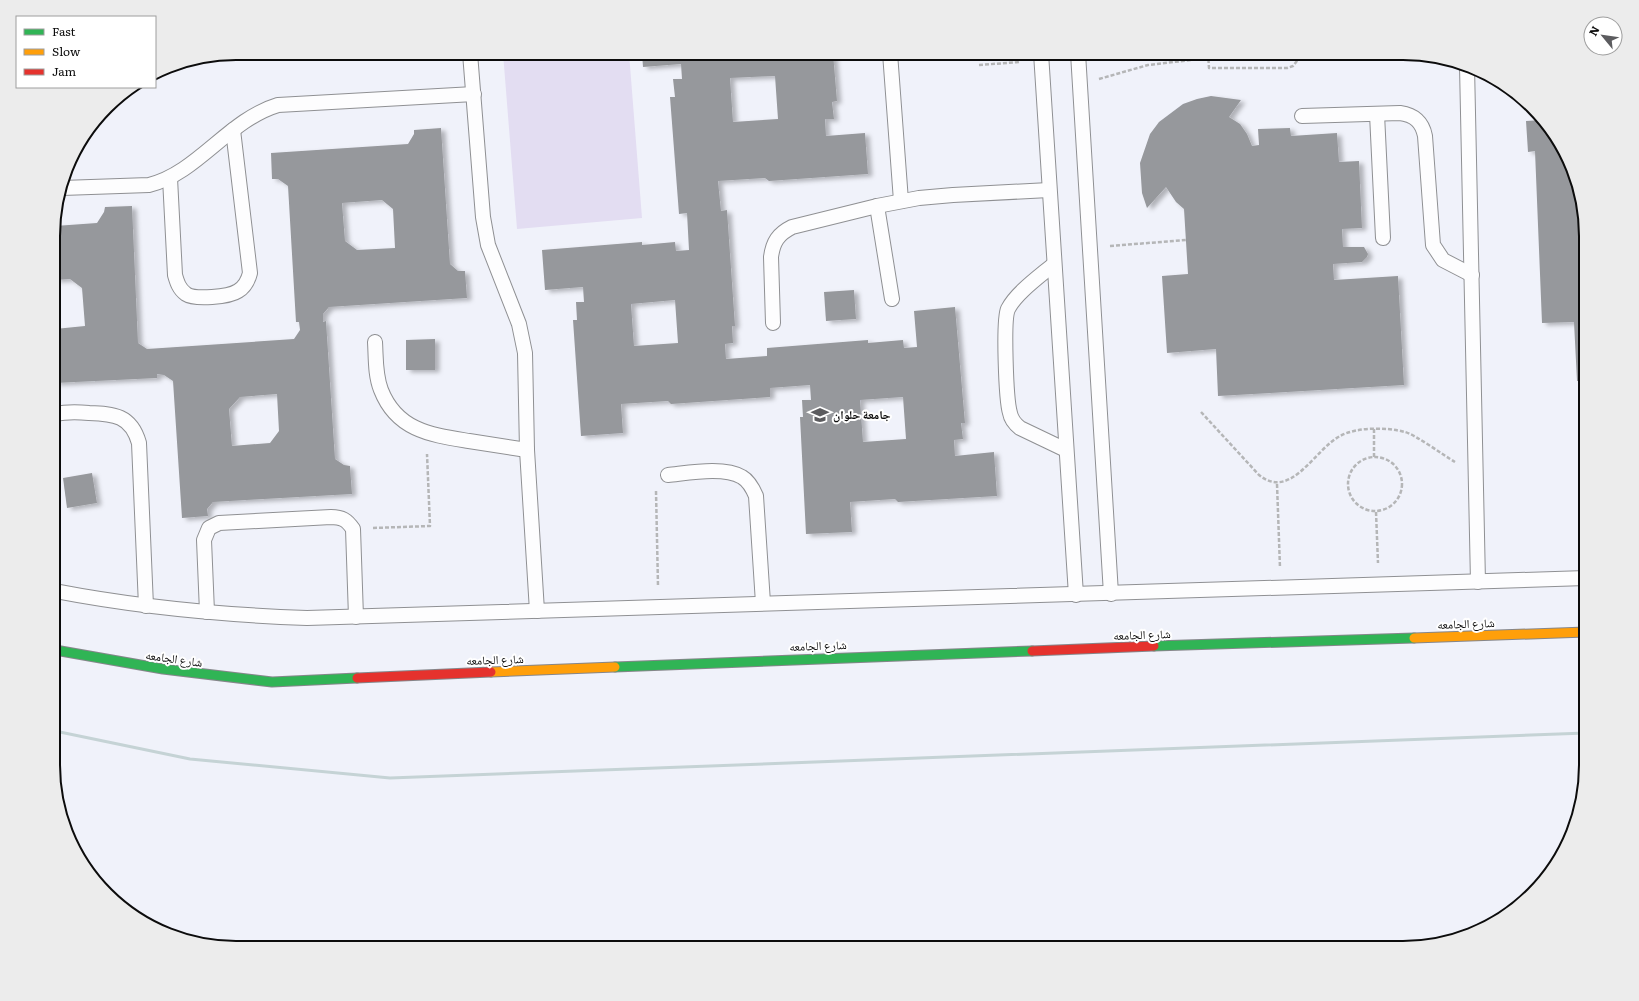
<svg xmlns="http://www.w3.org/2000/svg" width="1639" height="1001" font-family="Literata,'Noto Naskh Arabic',serif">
  <defs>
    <filter id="shadow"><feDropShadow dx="4.5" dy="2.5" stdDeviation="2" flood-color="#0004"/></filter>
  </defs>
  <rect width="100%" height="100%" fill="#f0f2fa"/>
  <path fill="#e3ddf2" d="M 503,53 L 629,53 L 642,218 L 517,229 Z"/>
  <g fill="#96989c" fill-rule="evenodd" filter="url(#shadow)">
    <path d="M 642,53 L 833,53 L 837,101 L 832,102 L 834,119 L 825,119 L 826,136 L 865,133 L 868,174 L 769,181 L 765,178 L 718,181 L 721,211 L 727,210 L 735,326 L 732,326 L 733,343 L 725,344 L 726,359 L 767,356 L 767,348 L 868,340 L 868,343 L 903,340 L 904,348 L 917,347 L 914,311 L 955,307 L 965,423 L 961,423 L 963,439 L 954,440 L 955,456 L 994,452 L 997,496 L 898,502 L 895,499 L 850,502 L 852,532 L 806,534 L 800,417 L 803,417 L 802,400 L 811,400 L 810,385 L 770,388 L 770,397 L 671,404 L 668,401 L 621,404 L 623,433 L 581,436 L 573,320 L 577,320 L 576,302 L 584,302 L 583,287 L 545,290 L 542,250 L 642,242 L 642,245 L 675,242 L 676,251 L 689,250 L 687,213 L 679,214 L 670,97 L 675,97 L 673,79 L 682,79 L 681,64 L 643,67 ZM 775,76 L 778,119 L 733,122 L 730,78 ZM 675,300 L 678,343 L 634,346 L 631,304 ZM 903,397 L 906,439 L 863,442 L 860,400 Z"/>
    <path d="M 1211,96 L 1241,100 L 1229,117 L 1240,124 L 1247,134 L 1252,146 L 1259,145 L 1258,129 L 1290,128 L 1291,136 L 1337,133 L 1339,162 L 1359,161 L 1362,228 L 1342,229 L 1343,247 L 1364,247 L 1368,254 L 1367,257 L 1362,262 L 1333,264 L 1334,280 L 1398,276 L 1404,385 L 1218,396 L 1216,349 L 1167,353 L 1162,276 L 1188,274 L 1184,209 L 1176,202 L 1166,187 L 1147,208 L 1142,193 L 1140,163 L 1150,134 L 1159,122 L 1183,104 L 1197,99 Z"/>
    <path d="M 1543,120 L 1558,140 L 1559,151 L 1563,151 L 1586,224 L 1586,381 L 1577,381 L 1574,322 L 1542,323 L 1535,151 L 1528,152 L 1526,121 Z"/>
    <path d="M 441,128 L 450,264 L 458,271 L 465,271 L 467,298 L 329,307 L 323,314 L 323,322 L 326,321 L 335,459 L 344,465 L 350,466 L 352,494 L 213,502 L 207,509 L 208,516 L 182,518 L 173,381 L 164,375 L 157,374 L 157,378 L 55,383 L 55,329 L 85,326 L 82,288 L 70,279 L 55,280 L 55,226 L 97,223 L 104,212 L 105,207 L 132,206 L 138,343 L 147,349 L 294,339 L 300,330 L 299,322 L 296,322 L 288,186 L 278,179 L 272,179 L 271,153 L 408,144 L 414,134 L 414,130 ZM 382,200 L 393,209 L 395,248 L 357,250 L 345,241 L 342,203 ZM 277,394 L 279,431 L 270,443 L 232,446 L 229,409 L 240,397 Z"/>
    <path d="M 854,290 L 856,319 L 826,321 L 824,292 Z"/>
    <path d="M 435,339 L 435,370 L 406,370 L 406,340 Z"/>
    <path d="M 92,473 L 97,503 L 67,508 L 63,478 Z"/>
  </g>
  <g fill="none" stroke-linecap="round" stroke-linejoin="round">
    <g stroke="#8f9093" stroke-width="16">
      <g id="lane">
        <path d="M 470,53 L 483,217 L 488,245 L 519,324 L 525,353 L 527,450 L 537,611"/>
        <path d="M 890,53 L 901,201"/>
        <path d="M 1041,53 L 1076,595"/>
        <path d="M 1078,53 L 1111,594"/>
        <path d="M 1467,66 L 1478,582"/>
        <path d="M 1377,114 L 1383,238"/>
        <path d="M 1302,116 L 1400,113 C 1414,115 1422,121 1425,136 L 1433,245 L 1443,260 L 1472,275"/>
        <path d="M 170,178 L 175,275 C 177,282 179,289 186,294 C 195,300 229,297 238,291 C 245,287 248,281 250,273 L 233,130"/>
        <path d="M 62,188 L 149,185 C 198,173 228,120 278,105 L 474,94"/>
        <path d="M 877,206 L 892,299"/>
        <path d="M 1054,264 C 1040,276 1016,293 1008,309 C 1003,320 1006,400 1010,413 C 1011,419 1015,424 1020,428 L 1066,450"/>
        <path d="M 773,323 L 771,257 C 773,242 778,234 792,227 L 877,206 L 919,198 L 953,195 L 1049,190"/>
        <path d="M 375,342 C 376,358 375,375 381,390 C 397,431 432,435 469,441 C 489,444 508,447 527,450"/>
        <path d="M 55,414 C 65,412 78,412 89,413 C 114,414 131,415 139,443 L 146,606"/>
        <path d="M 668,475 C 688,473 724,466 742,477 C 749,481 753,489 756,496 L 763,603"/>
        <path d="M 55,591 C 138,607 222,615 307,618 L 1586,578"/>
        <path d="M 207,612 L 204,540 L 209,528 L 219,523 L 331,517 C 342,517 347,520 353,529 L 356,617"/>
      </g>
    </g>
    <g stroke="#85868a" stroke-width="11">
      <g id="fast">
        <path d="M 1154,646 L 1414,638"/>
        <path d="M 55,650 L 163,669 L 272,682 L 357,678"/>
        <path d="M 615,667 L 1032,651"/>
      </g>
    </g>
    <g stroke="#85868a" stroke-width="11">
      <g id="slow">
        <path d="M 1414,638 L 1586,632"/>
        <path d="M 491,672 L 615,667"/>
      </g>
    </g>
    <g stroke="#85868a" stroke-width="11">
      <g id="jam">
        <path d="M 1032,651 L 1154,646"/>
        <path d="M 357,678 L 491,672"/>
      </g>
    </g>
    <g stroke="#b5b6b7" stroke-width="2.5" stroke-dasharray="4 2" stroke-linecap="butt">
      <path d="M 1208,53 L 1209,68 L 1287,68 L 1293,66 L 1303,53"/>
      <path d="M 979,65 L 1020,62"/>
      <path d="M 1099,79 L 1148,65 L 1208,58"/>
      <path d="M 1110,246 L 1186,240"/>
      <path d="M 1201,412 L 1259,475 C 1291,501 1314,450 1340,436 C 1356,427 1387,427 1405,432 C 1416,435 1443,455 1455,462"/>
      <path d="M 1374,429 L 1374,457"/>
      <circle cx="1375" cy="484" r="27"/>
      <path d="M 1277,484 L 1280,568"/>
      <path d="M 656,491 L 658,586"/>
      <path d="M 1376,512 L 1378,563"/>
      <path d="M 373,528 L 430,526 L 427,454"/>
    </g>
    <use href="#lane" stroke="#fdfdfe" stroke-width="14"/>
    <use href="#fast" stroke="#30b455" stroke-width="9"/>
    <use href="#slow" stroke="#ff9f0a" stroke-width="9"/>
    <use href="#jam" stroke="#e5322d" stroke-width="9"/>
    <path stroke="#c5d3d5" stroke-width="3" d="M 55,731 L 190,759 L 390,778 L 1586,733"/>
  </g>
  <defs>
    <g id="university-bare" transform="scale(1.38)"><path d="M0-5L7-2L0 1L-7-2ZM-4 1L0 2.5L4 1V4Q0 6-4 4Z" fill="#5c5c5f" stroke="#fff" stroke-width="2.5" paint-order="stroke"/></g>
  </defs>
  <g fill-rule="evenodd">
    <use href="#university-bare" x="820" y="415"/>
  </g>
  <g text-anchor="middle" stroke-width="4" stroke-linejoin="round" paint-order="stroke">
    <g font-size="12" font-weight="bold" fill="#0c0c0c" stroke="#fff" text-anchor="start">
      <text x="833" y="419">جامعة حلوان</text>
    </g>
    <g font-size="12" fill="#0c0c0c" stroke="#fff">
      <text transform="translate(1466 624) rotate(-2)" y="4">شارع الجامعه</text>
      <text transform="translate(1142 635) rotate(-2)" y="4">شارع الجامعه</text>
      <text transform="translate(818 646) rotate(-2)" y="4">شارع الجامعه</text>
      <text transform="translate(174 659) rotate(8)" y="4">شارع الجامعه</text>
      <text transform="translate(495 660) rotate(-2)" y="4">شارع الجامعه</text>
    </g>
  </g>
  <path d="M0 0H1639V1001H0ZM236 60H1403A176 176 0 0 1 1579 236V765A176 176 0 0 1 1403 941H236A176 176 0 0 1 60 765V236A176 176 0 0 1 236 60Z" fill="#ececec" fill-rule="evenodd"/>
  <path fill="none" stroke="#0c0c0c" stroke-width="2" d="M236 60H1403A176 176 0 0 1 1579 236V765A176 176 0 0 1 1403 941H236A176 176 0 0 1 60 765V236A176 176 0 0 1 236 60Z"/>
  <rect x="16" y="16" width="140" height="72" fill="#ffffff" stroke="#9e9e9e"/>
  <rect x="24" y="29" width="20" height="6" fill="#30b455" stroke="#9e9e9e"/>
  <text x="52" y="36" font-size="12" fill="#0c0c0c">Fast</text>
  <rect x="24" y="49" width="20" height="6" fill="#ff9f0a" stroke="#9e9e9e"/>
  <text x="52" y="56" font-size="12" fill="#0c0c0c">Slow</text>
  <rect x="24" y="69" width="20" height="6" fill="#e5322d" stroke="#9e9e9e"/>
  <text x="52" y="76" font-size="12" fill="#0c0c0c">Jam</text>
  <g transform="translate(1603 36) rotate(299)"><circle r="19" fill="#ffffff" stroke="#9e9e9e"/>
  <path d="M0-3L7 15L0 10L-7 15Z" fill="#5c5c5f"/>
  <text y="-6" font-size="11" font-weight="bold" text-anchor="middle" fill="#0c0c0c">N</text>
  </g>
</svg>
